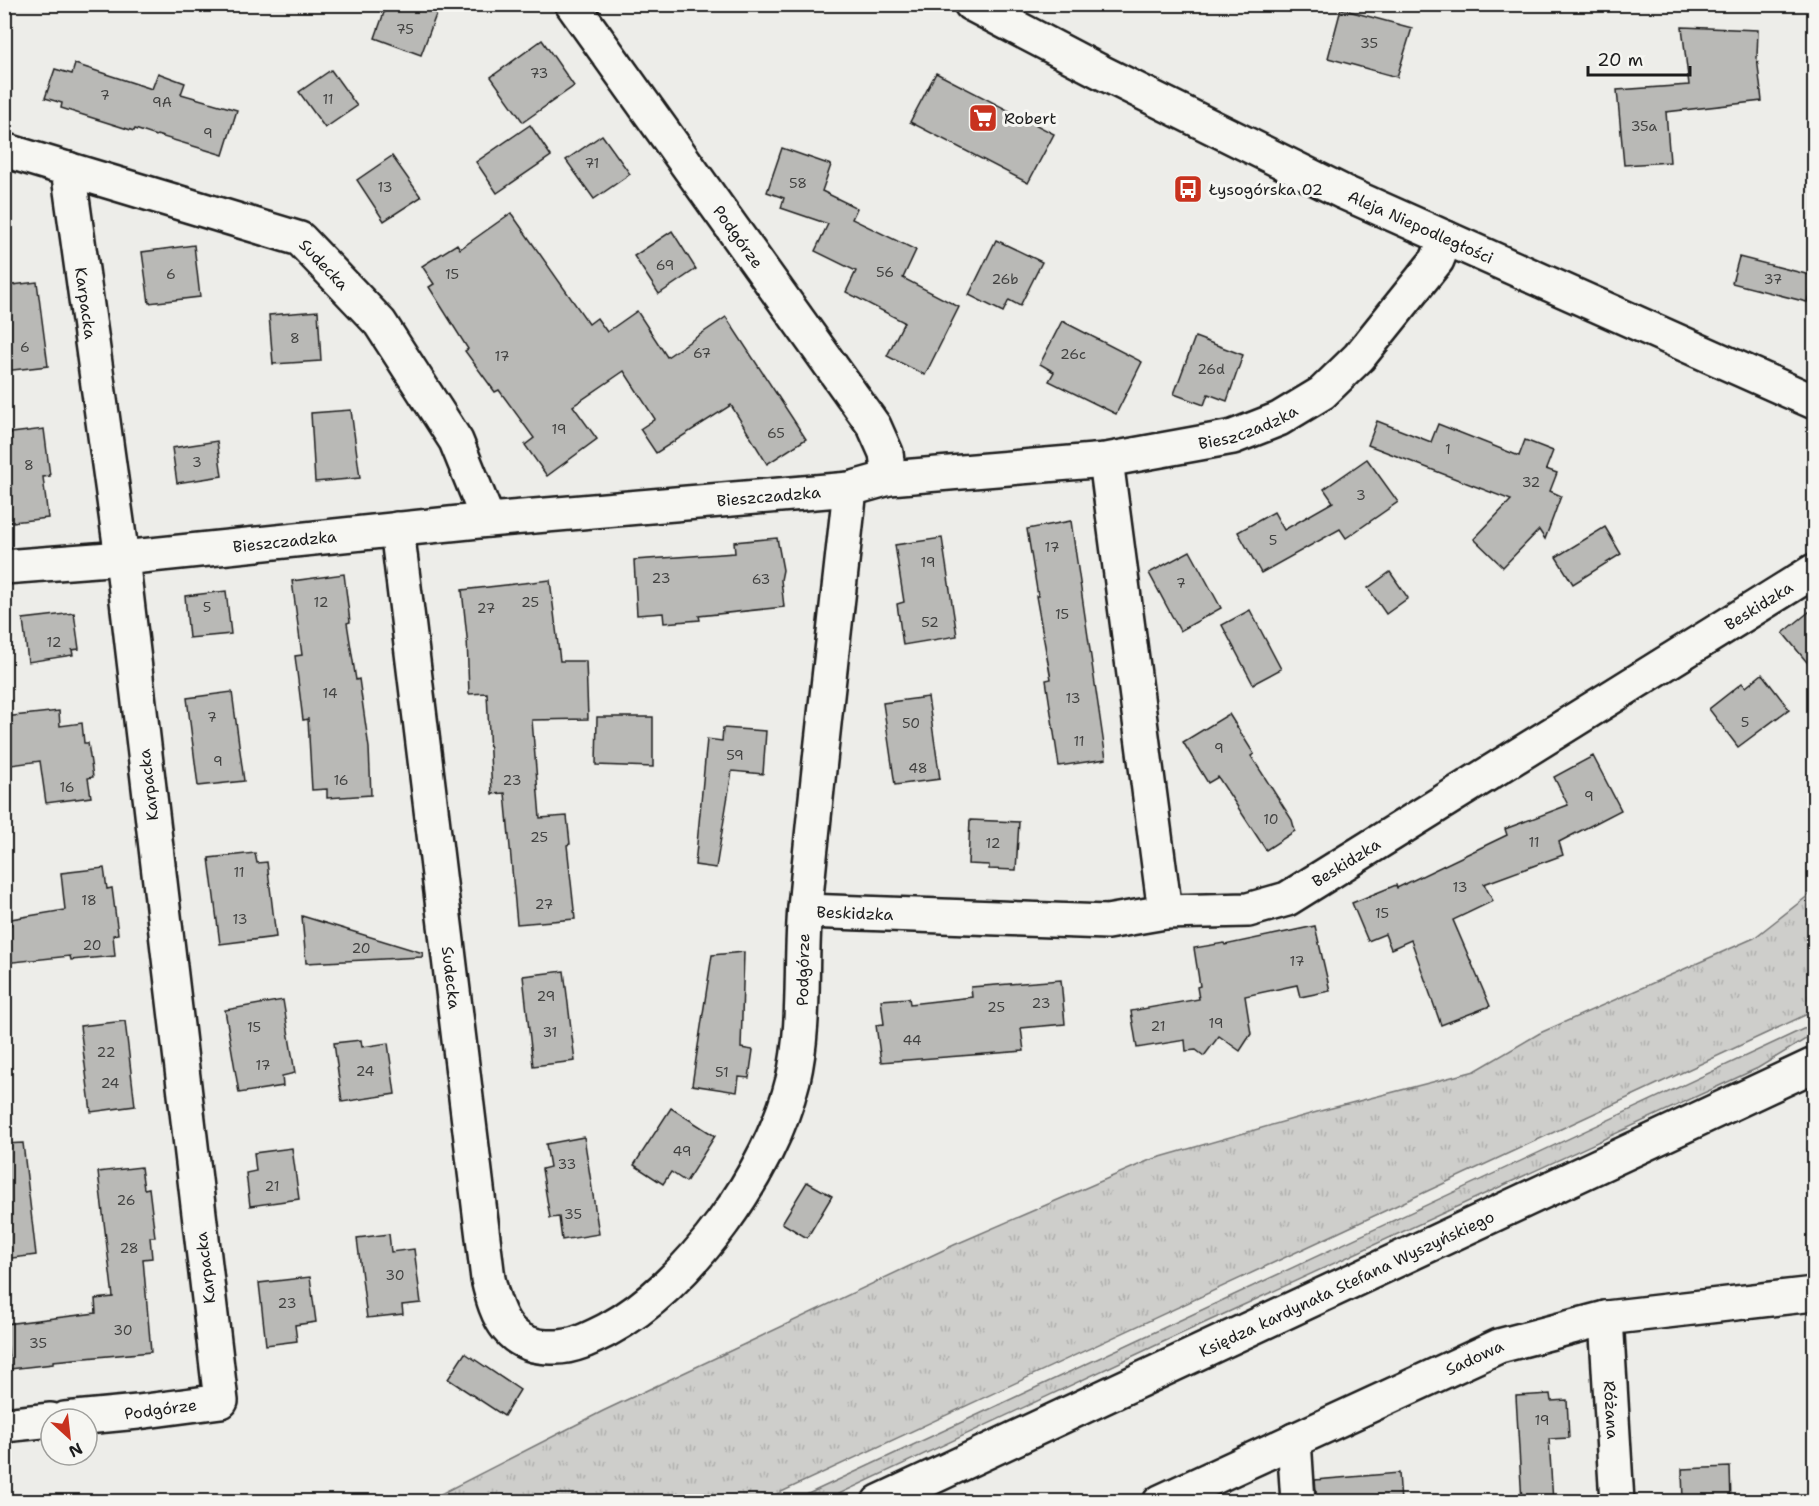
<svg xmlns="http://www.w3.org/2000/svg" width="1819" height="1506" font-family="'Shantell Sans',sans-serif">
  <defs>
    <pattern id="grass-tufts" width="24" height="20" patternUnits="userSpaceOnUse" patternTransform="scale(1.5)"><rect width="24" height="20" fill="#cececb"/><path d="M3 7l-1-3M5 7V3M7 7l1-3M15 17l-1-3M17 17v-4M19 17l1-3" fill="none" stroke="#b0b0ae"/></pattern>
  </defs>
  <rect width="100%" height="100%" fill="#edede9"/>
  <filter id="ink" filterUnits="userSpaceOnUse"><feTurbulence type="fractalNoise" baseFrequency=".0167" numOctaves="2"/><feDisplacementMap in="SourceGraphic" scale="12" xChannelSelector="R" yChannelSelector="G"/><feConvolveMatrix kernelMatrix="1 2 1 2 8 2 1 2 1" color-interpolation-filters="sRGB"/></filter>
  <g filter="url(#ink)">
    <g fill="url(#grass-tufts)" stroke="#757574" stroke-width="1.5">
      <path d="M 1814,891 L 1814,1011 L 762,1501 L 427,1501 L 603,1411 L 954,1245 L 1150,1160 L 1324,1110 L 1475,1071 L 1540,1033 L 1754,938 Z"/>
      <path d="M 1814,1024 L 1814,1034 L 1758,1068 L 1161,1343 L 824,1501 L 793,1501 Z"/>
    </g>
    <g fill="#b9b9b6" stroke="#1c1c1c" stroke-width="1.5">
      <path d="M 387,4 L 440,4 L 421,55 L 375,38 Z"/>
      <path d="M 1341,9 L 1412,28 L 1397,77 L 1328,58 Z"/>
      <path d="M 1682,27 L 1758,30 L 1757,57 L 1762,101 L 1666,112 L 1670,162 L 1624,165 L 1617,90 L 1689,85 Z"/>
      <path d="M 542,40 L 574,86 L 523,122 L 491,77 Z"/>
      <path d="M 75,64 L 152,89 L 158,73 L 185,83 L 181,94 L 237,110 L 223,155 L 157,135 L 156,136 L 135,129 L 134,131 L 61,108 L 62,103 L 45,98 L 55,69 L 72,74 Z"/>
      <path d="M 331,70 L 357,106 L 325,128 L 299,92 Z"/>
      <path d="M 936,73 L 1054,134 L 1028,183 L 910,122 Z"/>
      <path d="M 530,125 L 551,156 L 497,193 L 476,162 Z"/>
      <path d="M 602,135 L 630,174 L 594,199 L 566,160 Z"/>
      <path d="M 782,148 L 831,165 L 822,191 L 857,208 L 852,219 L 916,250 L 903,278 L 959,307 L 925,375 L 887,356 L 904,322 L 846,292 L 856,271 L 815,251 L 828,224 L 781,208 L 784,198 L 767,192 Z"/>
      <path d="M 392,156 L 421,197 L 384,221 L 357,180 Z"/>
      <path d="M 511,213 L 589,324 L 597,318 L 607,332 L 637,311 L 667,357 L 726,317 L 806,439 L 767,464 L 731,405 L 656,453 L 640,429 L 655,419 L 624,371 L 573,406 L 597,439 L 547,476 L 525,445 L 534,438 L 499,390 L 495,392 L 465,351 L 468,349 L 429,287 L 434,284 L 422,266 L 457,244 L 460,249 Z"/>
      <path d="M 672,231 L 696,269 L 659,294 L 634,256 Z"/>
      <path d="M 996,240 L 1042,262 L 1020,306 L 1009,300 L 1003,312 L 969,295 Z"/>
      <path d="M 194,245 L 200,297 L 149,303 L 142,252 Z"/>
      <path d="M 1739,257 L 1814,276 L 1807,302 L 1732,283 Z"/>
      <path d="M 37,282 L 48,366 L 4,371 L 4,286 Z"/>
      <path d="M 318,311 L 321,361 L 273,364 L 269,315 Z"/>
      <path d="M 1062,321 L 1142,362 L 1116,414 L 1049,381 L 1054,372 L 1040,364 Z"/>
      <path d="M 1195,337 L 1243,355 L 1227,401 L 1208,394 L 1204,405 L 1174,394 Z"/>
      <path d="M 351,410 L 360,478 L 315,482 L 311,413 Z"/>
      <path d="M 1377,421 L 1431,442 L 1438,424 L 1519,456 L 1525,440 L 1553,451 L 1546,469 L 1557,473 L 1550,491 L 1561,496 L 1545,539 L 1539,530 L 1503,567 L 1474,539 L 1511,500 L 1368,445 Z"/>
      <path d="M 44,429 L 50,476 L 43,477 L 48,518 L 4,523 L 4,434 Z"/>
      <path d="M 217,441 L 222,476 L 177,483 L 172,448 Z"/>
      <path d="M 1367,459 L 1398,502 L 1346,538 L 1340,529 L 1261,573 L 1238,532 L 1274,512 L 1284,530 L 1333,502 L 1324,489 Z"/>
      <path d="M 1071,521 L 1106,759 L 1059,766 L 1046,680 L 1051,679 L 1036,596 L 1038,596 L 1027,529 Z"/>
      <path d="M 1605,527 L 1621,554 L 1573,584 L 1556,557 Z"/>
      <path d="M 777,538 L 783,570 L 781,580 L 784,607 L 699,616 L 700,620 L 664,623 L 663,613 L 637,615 L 634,560 L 735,553 L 734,542 Z"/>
      <path d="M 942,538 L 957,636 L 903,645 L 897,604 L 904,602 L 895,545 Z"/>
      <path d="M 1190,551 L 1221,608 L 1180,631 L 1149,573 Z"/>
      <path d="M 1390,572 L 1408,598 L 1386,614 L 1368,588 Z"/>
      <path d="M 344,574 L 350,622 L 347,623 L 356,680 L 359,679 L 369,748 L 371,795 L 327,798 L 327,789 L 312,790 L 308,719 L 303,720 L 295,656 L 302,655 L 292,581 Z"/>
      <path d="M 550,580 L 560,661 L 586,661 L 588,719 L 532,720 L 540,818 L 567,816 L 570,844 L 567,845 L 575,919 L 517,924 L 505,793 L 492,794 L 487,693 L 469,694 L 467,637 L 462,590 Z"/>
      <path d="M 226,591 L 231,634 L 189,638 L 185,596 Z"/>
      <path d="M 1815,607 L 1815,672 L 1783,633 Z"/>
      <path d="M 1250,610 L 1281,669 L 1253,684 L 1222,625 Z"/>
      <path d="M 74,613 L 79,649 L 72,650 L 73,655 L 28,662 L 23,619 Z"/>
      <path d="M 1762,674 L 1789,709 L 1738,747 L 1709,709 L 1742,683 L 1746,687 Z"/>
      <path d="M 232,692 L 244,781 L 198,786 L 187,698 Z"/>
      <path d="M 928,697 L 940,779 L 895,785 L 883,703 Z"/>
      <path d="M 59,711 L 60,726 L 82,723 L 84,743 L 88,743 L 93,777 L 88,778 L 91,797 L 46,803 L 40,761 L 4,766 L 4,717 Z"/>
      <path d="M 1229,714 L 1254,754 L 1251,756 L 1292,820 L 1295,831 L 1266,850 L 1218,777 L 1208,783 L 1183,742 Z"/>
      <path d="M 597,717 L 653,717 L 653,767 L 596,765 Z"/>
      <path d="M 723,728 L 766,731 L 763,774 L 732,771 L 716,868 L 695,865 L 707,739 L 722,741 Z"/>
      <path d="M 1593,756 L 1621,810 L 1559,842 L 1563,855 L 1484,884 L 1493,901 L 1453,920 L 1490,1006 L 1441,1025 L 1411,940 L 1391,949 L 1385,934 L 1368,941 L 1352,903 L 1396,885 L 1397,888 L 1507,835 L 1505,829 L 1568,805 L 1554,777 Z"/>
      <path d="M 970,820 L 1019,822 L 1016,870 L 989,869 L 989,865 L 968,864 Z"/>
      <path d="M 255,853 L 257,863 L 267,862 L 276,937 L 220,944 L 209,858 Z"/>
      <path d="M 104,868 L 107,889 L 112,888 L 118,934 L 113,935 L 115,956 L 71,960 L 70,956 L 4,963 L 4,926 L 11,925 L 11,919 L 65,910 L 61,873 Z"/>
      <path d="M 302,916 L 423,953 L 422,957 L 306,963 Z"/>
      <path d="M 1315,926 L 1330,991 L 1300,997 L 1297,985 L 1245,996 L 1251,1034 L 1240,1051 L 1219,1036 L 1204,1056 L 1196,1050 L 1186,1051 L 1185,1040 L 1137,1048 L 1131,1011 L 1199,999 L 1197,987 L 1200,986 L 1194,948 L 1224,943 L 1225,945 Z"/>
      <path d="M 744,952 L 741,1048 L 753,1050 L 749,1078 L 739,1077 L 737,1092 L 692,1085 L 712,955 Z"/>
      <path d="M 564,971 L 575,1061 L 533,1066 L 523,976 Z"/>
      <path d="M 1061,980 L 1065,1024 L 1021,1028 L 1024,1051 L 881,1062 L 876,1025 L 884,1024 L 881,1000 L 909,998 L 910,1004 L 972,997 L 971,987 Z"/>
      <path d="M 283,1000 L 295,1073 L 282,1076 L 283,1086 L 239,1093 L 225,1010 Z"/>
      <path d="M 125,1021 L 135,1106 L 91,1112 L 80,1026 Z"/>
      <path d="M 361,1040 L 362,1047 L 388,1043 L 395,1094 L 342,1102 L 334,1043 Z"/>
      <path d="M 671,1108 L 715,1136 L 686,1182 L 671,1172 L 663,1184 L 634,1165 Z"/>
      <path d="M 584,1137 L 599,1234 L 562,1240 L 559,1217 L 550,1218 L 542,1169 L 550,1167 L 546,1144 Z"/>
      <path d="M 23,1143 L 36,1255 L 4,1259 L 4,1144 Z"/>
      <path d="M 292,1148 L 299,1199 L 250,1206 L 246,1173 L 256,1171 L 254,1153 Z"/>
      <path d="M 141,1167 L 144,1189 L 149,1188 L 155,1237 L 150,1237 L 152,1258 L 143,1259 L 151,1352 L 53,1361 L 53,1364 L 10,1369 L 5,1324 L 96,1313 L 95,1299 L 113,1297 L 98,1172 Z"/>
      <path d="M 807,1182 L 832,1196 L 807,1238 L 782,1223 Z"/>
      <path d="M 389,1234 L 391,1252 L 414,1249 L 421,1303 L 402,1305 L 403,1314 L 367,1318 L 357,1238 Z"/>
      <path d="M 310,1277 L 316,1322 L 295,1325 L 297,1341 L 266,1345 L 259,1283 Z"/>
      <path d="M 465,1353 L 520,1390 L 504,1416 L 448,1379 Z"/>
      <path d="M 1550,1394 L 1551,1401 L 1567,1400 L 1569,1438 L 1549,1439 L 1553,1502 L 1522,1502 L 1516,1396 Z"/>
      <path d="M 1730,1467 L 1731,1502 L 1683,1502 L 1682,1469 Z"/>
      <path d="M 1399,1473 L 1401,1502 L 1317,1502 L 1315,1480 Z"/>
    </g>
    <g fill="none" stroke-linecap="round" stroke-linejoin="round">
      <g stroke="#1c1c1c" stroke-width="38">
        <g id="minor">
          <path id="s1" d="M 572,4 L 874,426 L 886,453 L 889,478"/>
          <path id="s2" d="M 4,150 L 300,239 L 380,323 L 456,441 L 488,520"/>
          <path d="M 1106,460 L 1165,912"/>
          <path id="s3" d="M 397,529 L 488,1279 C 497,1318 509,1349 556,1347 C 574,1347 591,1338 607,1330 C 689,1286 771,1171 793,1080 C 806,1024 800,965 805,908 C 818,768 835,628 850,489"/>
          <path id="s4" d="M 4,567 L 122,558 L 488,520 L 850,489 L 889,478 L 1106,460 L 1233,437 L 1279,419 L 1322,393 L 1359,357 L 1437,260 L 1446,238"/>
          <path id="s5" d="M 805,911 L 1107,922 L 1165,912 L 1248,910 L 1287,899 L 1814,571"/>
          <path id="s6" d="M 1606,1318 L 1617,1502"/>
          <path id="s7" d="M 65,1419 L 138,1412 L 221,1401 L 122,558 L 68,169"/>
          <path d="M 4,1425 L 51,1420"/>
          <path d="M 1294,1440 L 1298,1502"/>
          <path id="s8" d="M 1160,1502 L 1499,1346 L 1606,1318 L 1814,1294"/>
        </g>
      </g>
      <g stroke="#1c1c1c" stroke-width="38">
        <g id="major">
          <path id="s9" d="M 971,4 L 1103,73 L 1343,192 L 1814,402"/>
          <path id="s10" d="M 879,1502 L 1814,1065"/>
        </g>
      </g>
      <use href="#minor" stroke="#f6f6f2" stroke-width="33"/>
      <use href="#major" stroke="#f6f6f2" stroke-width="33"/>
    </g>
  </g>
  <defs>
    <g id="supermarket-square" transform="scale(1.5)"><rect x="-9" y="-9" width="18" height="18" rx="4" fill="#c8321e" stroke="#f6f6f2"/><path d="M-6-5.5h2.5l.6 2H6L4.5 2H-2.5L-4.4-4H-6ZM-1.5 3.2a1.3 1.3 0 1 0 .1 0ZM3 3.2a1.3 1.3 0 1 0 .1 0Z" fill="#fff"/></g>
    <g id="bus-square" transform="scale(1.5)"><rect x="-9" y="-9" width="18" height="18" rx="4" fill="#c8321e" stroke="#f6f6f2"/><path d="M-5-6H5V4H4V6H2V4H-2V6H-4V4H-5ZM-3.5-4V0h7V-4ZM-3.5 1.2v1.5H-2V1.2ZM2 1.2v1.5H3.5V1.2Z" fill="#fff"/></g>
  </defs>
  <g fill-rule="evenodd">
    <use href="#supermarket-square" x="983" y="118"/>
    <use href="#bus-square" x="1188" y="189"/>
  </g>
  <g text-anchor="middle" stroke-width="6" stroke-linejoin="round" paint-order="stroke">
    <g font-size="14" fill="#434342">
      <text x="405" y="34">75</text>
      <text x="1369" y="48">35</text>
      <text x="539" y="78">73</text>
      <text x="105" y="100">7</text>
      <text x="328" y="104">11</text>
      <text x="162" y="107">9A</text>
      <text x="1644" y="131">35a</text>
      <text x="208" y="138">9</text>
      <text x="592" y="168">71</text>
      <text x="798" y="188">58</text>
      <text x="385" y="192">13</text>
      <text x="665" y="270">69</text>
      <text x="885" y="277">56</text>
      <text x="171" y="279">6</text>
      <text x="452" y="279">15</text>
      <text x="1005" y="284">26b</text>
      <text x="1773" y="284">37</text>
      <text x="295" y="343">8</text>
      <text x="25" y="352">6</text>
      <text x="702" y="358">67</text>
      <text x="1073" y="359">26c</text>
      <text x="502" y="361">17</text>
      <text x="1211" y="374">26d</text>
      <text x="559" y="434">19</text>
      <text x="776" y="438">65</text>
      <text x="1448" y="454">1</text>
      <text x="197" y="467">3</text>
      <text x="29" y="470">8</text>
      <text x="1531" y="487">32</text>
      <text x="1361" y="500">3</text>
      <text x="1273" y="545">5</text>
      <text x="1052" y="552">17</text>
      <text x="928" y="567">19</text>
      <text x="661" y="583">23</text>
      <text x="761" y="584">63</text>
      <text x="1181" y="588">7</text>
      <text x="321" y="607">12</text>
      <text x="530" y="607">25</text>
      <text x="207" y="612">5</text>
      <text x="486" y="613">27</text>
      <text x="1062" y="619">15</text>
      <text x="930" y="627">52</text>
      <text x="54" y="647">12</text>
      <text x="330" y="698">14</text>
      <text x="1073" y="703">13</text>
      <text x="212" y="722">7</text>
      <text x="1745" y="727">5</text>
      <text x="911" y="728">50</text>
      <text x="1079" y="746">11</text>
      <text x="1219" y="753">9</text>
      <text x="735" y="760">59</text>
      <text x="218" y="766">9</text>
      <text x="918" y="773">48</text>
      <text x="341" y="785">16</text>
      <text x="512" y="785">23</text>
      <text x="67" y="792">16</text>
      <text x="1589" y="801">9</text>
      <text x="1271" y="824">10</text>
      <text x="539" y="842">25</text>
      <text x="1534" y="847">11</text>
      <text x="993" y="848">12</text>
      <text x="239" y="877">11</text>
      <text x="1460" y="892">13</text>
      <text x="89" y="905">18</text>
      <text x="544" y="909">27</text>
      <text x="1382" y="918">15</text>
      <text x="240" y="924">13</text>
      <text x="92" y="950">20</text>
      <text x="361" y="953">20</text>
      <text x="1297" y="966">17</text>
      <text x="546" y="1001">29</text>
      <text x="1041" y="1008">23</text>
      <text x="996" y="1012">25</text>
      <text x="1216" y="1028">19</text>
      <text x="1158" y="1031">21</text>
      <text x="254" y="1032">15</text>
      <text x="550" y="1037">31</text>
      <text x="912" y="1045">44</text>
      <text x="106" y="1057">22</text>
      <text x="263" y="1070">17</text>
      <text x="365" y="1076">24</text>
      <text x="722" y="1077">51</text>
      <text x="110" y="1088">24</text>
      <text x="682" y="1156">49</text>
      <text x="567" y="1169">33</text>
      <text x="272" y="1191">21</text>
      <text x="126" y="1205">26</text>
      <text x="573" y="1219">35</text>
      <text x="129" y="1253">28</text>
      <text x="395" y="1280">30</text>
      <text x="287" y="1308">23</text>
      <text x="123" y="1335">30</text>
      <text x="38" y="1348">35</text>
      <text x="1542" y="1425">19</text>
    </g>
    <g font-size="16" fill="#1c1c1c" stroke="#f6f6f2" text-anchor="start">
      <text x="1004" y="124">Robert</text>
      <text x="1209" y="195">Łysogórska 02</text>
    </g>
    <g font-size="16" fill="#1c1c1c" stroke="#f6f6f2">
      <text dy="6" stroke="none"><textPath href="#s9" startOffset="502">Aleja Niepodległości</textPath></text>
      <text dy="6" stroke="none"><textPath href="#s1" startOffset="286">Podgórze</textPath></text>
      <text dy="6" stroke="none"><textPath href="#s2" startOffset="344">Sudecka</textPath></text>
      <text transform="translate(86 303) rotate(82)" y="6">Karpacka</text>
      <text dy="6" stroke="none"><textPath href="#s4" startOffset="1254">Bieszczadzka</textPath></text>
      <text dy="6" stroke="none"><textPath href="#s4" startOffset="768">Bieszczadzka</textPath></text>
      <text dy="6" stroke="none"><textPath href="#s4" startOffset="282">Bieszczadzka</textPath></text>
      <text dy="6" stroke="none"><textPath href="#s5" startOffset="1040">Beskidzka</textPath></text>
      <text transform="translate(148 785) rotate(-97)" y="6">Karpacka</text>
      <text dy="6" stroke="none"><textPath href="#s5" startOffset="554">Beskidzka</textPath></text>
      <text dy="6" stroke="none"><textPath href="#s5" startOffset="50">Beskidzka</textPath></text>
      <text dy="6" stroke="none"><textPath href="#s3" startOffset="1347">Podgórze</textPath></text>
      <text dy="6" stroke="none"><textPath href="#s3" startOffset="452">Sudecka</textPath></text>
      <text transform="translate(205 1268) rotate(-97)" y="6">Karpacka</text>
      <text dy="6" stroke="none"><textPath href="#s10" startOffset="516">Księdza kardynała Stefana Wyszyńskiego</textPath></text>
      <text dy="6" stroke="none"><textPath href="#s8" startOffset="346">Sadowa</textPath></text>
      <text dy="6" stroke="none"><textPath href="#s7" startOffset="96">Podgórze</textPath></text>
      <text dy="6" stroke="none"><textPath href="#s6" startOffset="92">Różana</textPath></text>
    </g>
  </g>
  <rect width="1819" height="1506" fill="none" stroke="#f6f6f2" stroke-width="24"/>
  <rect x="12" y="12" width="1795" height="1482" fill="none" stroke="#1c1c1c" stroke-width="2" filter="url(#ink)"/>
  <g transform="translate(69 1437) rotate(153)"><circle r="28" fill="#f6f6f2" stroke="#9f9f9c" stroke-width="1.5"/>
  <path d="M0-4.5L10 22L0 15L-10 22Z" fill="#c8321e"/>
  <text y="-9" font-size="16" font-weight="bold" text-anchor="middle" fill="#1c1c1c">N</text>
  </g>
  <path d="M1588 66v9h102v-9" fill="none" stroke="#1c1c1c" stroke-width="3"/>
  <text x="1597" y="66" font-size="18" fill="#1c1c1c" stroke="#f6f6f2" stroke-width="4.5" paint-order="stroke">20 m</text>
</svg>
